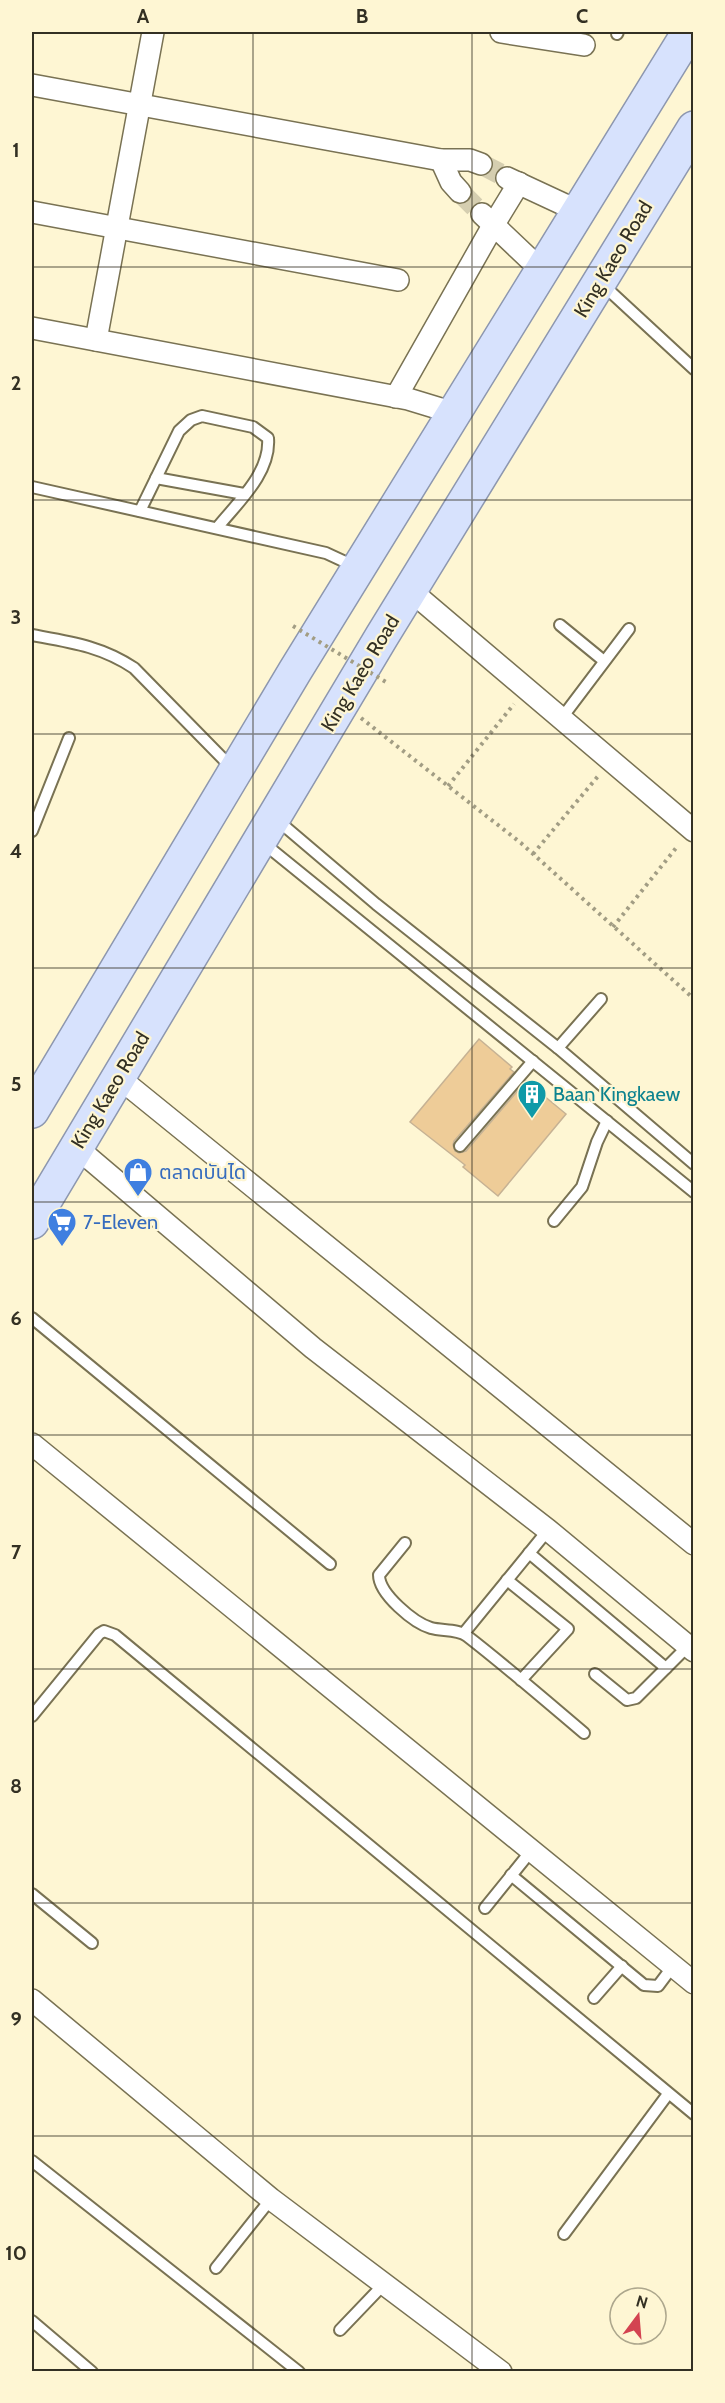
<svg xmlns="http://www.w3.org/2000/svg" width="725" height="2403" font-family="Cabin,'Noto Sans Thai',sans-serif">
  <rect width="100%" height="100%" fill="#fef6d3"/>
  <path fill="#eecc98" stroke="#c6b294" stroke-width="1.5" d="M 479,1039 L 512,1067 L 510,1069 L 514,1072 L 454,1141 L 453,1145 L 455,1151 L 459,1153 L 466,1151 L 526,1081 L 566,1114 L 498,1196 L 463,1167 L 465,1165 L 410,1122 Z"/>
  <g fill="none" stroke-linecap="round" stroke-linejoin="round">
    <g stroke="#d5ceb0" stroke-width="21" stroke-dasharray="21 10" stroke-linecap="butt">
      <path d="M 481,164 L 506,177"/>
      <path d="M 460,192 L 482,214"/>
    </g>
    <g stroke="#797253" stroke-width="14">
      <g id="service">
        <path d="M 617,34 L 618,32"/>
        <path d="M 602,284 L 694,369"/>
        <path d="M 156,478 L 244,494"/>
        <path d="M 32,487 L 326,553 L 354,566"/>
        <path d="M 140,511 L 179,431 L 191,420 L 202,416 L 253,427 L 268,438 C 271,473 237,503 217,528"/>
        <path d="M 560,625 L 604,661"/>
        <path d="M 32,635 C 70,642 101,646 134,668 L 233,769"/>
        <path d="M 561,719 L 629,629"/>
        <path d="M 276,819 L 376,904 L 558,1048 L 694,1164"/>
        <path d="M 32,831 L 69,738"/>
        <path d="M 262,842 L 694,1192"/>
        <path d="M 558,1048 L 601,999"/>
        <path d="M 460,1146 L 533,1061"/>
        <path d="M 554,1221 L 582,1187 L 597,1142 L 607,1121"/>
        <path d="M 32,1318 L 330,1564"/>
        <path d="M 405,1543 L 379,1575 C 379,1594 414,1623 431,1628 C 442,1631 458,1629 467,1636 C 507,1667 545,1700 584,1733"/>
        <path d="M 529,1553 L 666,1668"/>
        <path d="M 507,1580 L 568,1629 L 521,1680"/>
        <path d="M 464,1633 L 548,1530"/>
        <path d="M 595,1674 L 627,1700 L 636,1698 L 688,1646"/>
        <path d="M 32,1716 L 99,1634 L 104,1631 L 115,1635 L 694,2114"/>
        <path d="M 511,1875 L 644,1985 L 658,1986 L 673,1966"/>
        <path d="M 32,1894 L 92,1943"/>
        <path d="M 485,1908 L 531,1851"/>
        <path d="M 594,1998 L 622,1966"/>
        <path d="M 32,2161 L 299,2372"/>
        <path d="M 564,2234 L 668,2094"/>
        <path d="M 216,2268 L 271,2199"/>
        <path d="M 32,2321 L 92,2372"/>
        <path d="M 340,2330 L 385,2283"/>
      </g>
    </g>
    <g stroke="#797253" stroke-width="24">
      <g id="minor">
        <path d="M 501,32 L 584,45"/>
        <path d="M 32,85 L 441,160 L 470,160 L 481,164"/>
        <path d="M 441,160 L 451,182 L 460,192"/>
        <path d="M 507,178 L 578,211"/>
        <path d="M 32,212 L 398,280"/>
        <path d="M 482,214 L 542,271"/>
        <path d="M 32,328 L 408,399 L 454,413"/>
        <path d="M 96,340 L 153,32"/>
        <path d="M 396,397 L 494,224 L 519,183"/>
        <path d="M 411,591 L 694,831"/>
        <path d="M 118,1077 L 694,1544"/>
        <path d="M 76,1147 L 313,1348 L 548,1530 L 694,1651"/>
        <path d="M 32,1444 L 694,1983"/>
        <path d="M 32,2000 L 271,2199 L 501,2372"/>
      </g>
    </g>
    <g stroke="#8d97af" stroke-width="36">
      <g id="primary">
        <path d="M 32,1111 L 295,671 L 689,32"/>
        <path d="M 32,1222 L 382,636 L 694,128"/>
      </g>
    </g>
    <g stroke="#a29d84" stroke-width="4" stroke-dasharray="3 4.5" stroke-linecap="butt">
      <path d="M 361,718 L 521,843 L 694,999"/>
      <path d="M 448,786 L 514,704"/>
      <path d="M 533,854 L 599,775"/>
      <path d="M 613,927 L 676,848"/>
    </g>
    <use href="#service" stroke="#fff" stroke-width="10"/>
    <use href="#minor" stroke="#fff" stroke-width="21"/>
    <use href="#primary" stroke="#d7e2fd" stroke-width="33"/>
    <path stroke="#a29d84" stroke-width="4" stroke-dasharray="3 4.5" stroke-linecap="butt" d="M 293,626 L 386,682"/>
  </g>
  <path fill="none" stroke="#333023" stroke-width="1.5" stroke-opacity="0.55" d="M 253,32 L 253,2372M 472,32 L 472,2372M 32,267 L 694,267M 32,500 L 694,500M 32,734 L 694,734M 32,968 L 694,968M 32,1202 L 694,1202M 32,1435 L 694,1435M 32,1669 L 694,1669M 32,1903 L 694,1903M 32,2136 L 694,2136"/>
  <defs>
    <g id="building-pin" transform="scale(1.5)"><path d="M0 17L-7.5 6A9.5 9.5 0 1 1 7.5 6Z" fill="#0f9aa8" stroke="#fef6d3"/><path d="M-4-6H4V6H1V3H-1V6H-4ZM-2.5-4.3h1.7v1.8h-1.7ZM.8-4.3h1.7v1.8H.8ZM-2.5-1h1.7V.8h-1.7ZM.8-1h1.7V.8H.8Z" fill="#fff"/></g>
    <g id="shop-pin" transform="scale(1.5)"><path d="M0 17L-7.5 6A9.5 9.5 0 1 1 7.5 6Z" fill="#3f7fe0" stroke="#fef6d3"/><path d="M-5-2.5h2.3a2.7 3.5 0 0 1 5.4 0H5L5.5 6h-11ZM-1.5-2.5h3a1.5 2.3 0 0 0-3 0Z" fill="#fff"/></g>
    <g id="supermarket-pin" transform="scale(1.5)"><path d="M0 17L-7.5 6A9.5 9.5 0 1 1 7.5 6Z" fill="#3f7fe0" stroke="#fef6d3"/><path d="M-6-5.5h2.5l.6 2H6L4.5 2H-2.5L-4.4-4H-6ZM-1.5 3.2a1.3 1.3 0 1 0 .1 0ZM3 3.2a1.3 1.3 0 1 0 .1 0Z" fill="#fff"/></g>
  </defs>
  <g fill-rule="evenodd">
    <use href="#building-pin" x="532" y="1094"/>
    <use href="#shop-pin" x="138" y="1172"/>
    <use href="#supermarket-pin" x="62" y="1222"/>
  </g>
  <g text-anchor="middle" stroke-width="4.5" stroke-linejoin="round" paint-order="stroke">
    <g font-size="20" fill="#333023" stroke="#fef6d3">
      <text transform="translate(613 259) rotate(-59)" y="7">King Kaeo Road</text>
      <text transform="translate(360 673) rotate(-59)" y="7">King Kaeo Road</text>
      <text transform="translate(110 1090) rotate(-59)" y="7">King Kaeo Road</text>
    </g>
    <g font-size="20" fill="#0d838f" stroke="#fef6d3" text-anchor="start">
      <text x="553" y="1101">Baan Kingkaew</text>
    </g>
    <g font-size="20" fill="#366cbe" stroke="#fef6d3" text-anchor="start">
      <text x="159" y="1179">ตลาดบันได</text>
      <text x="83" y="1229">7-Eleven</text>
    </g>
  </g>
  <rect width="725" height="2403" fill="none" stroke="#fef6d3" stroke-width="66"/>
  <g transform="translate(638 2316) rotate(16)"><circle r="28" fill="#fef6d3" stroke="#ada78d" stroke-width="1.5"/>
  <path d="M0-4.5L10 22L0 15L-10 22Z" fill="#d34351"/>
  <text y="-9" font-size="16" font-weight="bold" text-anchor="middle" fill="#333023">N</text>
  </g>
  <rect x="33" y="33" width="659" height="2337" fill="none" stroke="#333023" stroke-width="2"/>
  <g font-size="20" text-anchor="middle" font-weight="bold" fill="#333023">
    <text x="143" y="23">A</text>
    <text x="362" y="23">B</text>
    <text x="582" y="23">C</text>
    <text x="16" y="157">1</text>
    <text x="16" y="390">2</text>
    <text x="16" y="624">3</text>
    <text x="16" y="858">4</text>
    <text x="16" y="1091">5</text>
    <text x="16" y="1325">6</text>
    <text x="16" y="1559">7</text>
    <text x="16" y="1793">8</text>
    <text x="16" y="2026">9</text>
    <text x="16" y="2260">10</text>
  </g>
</svg>
